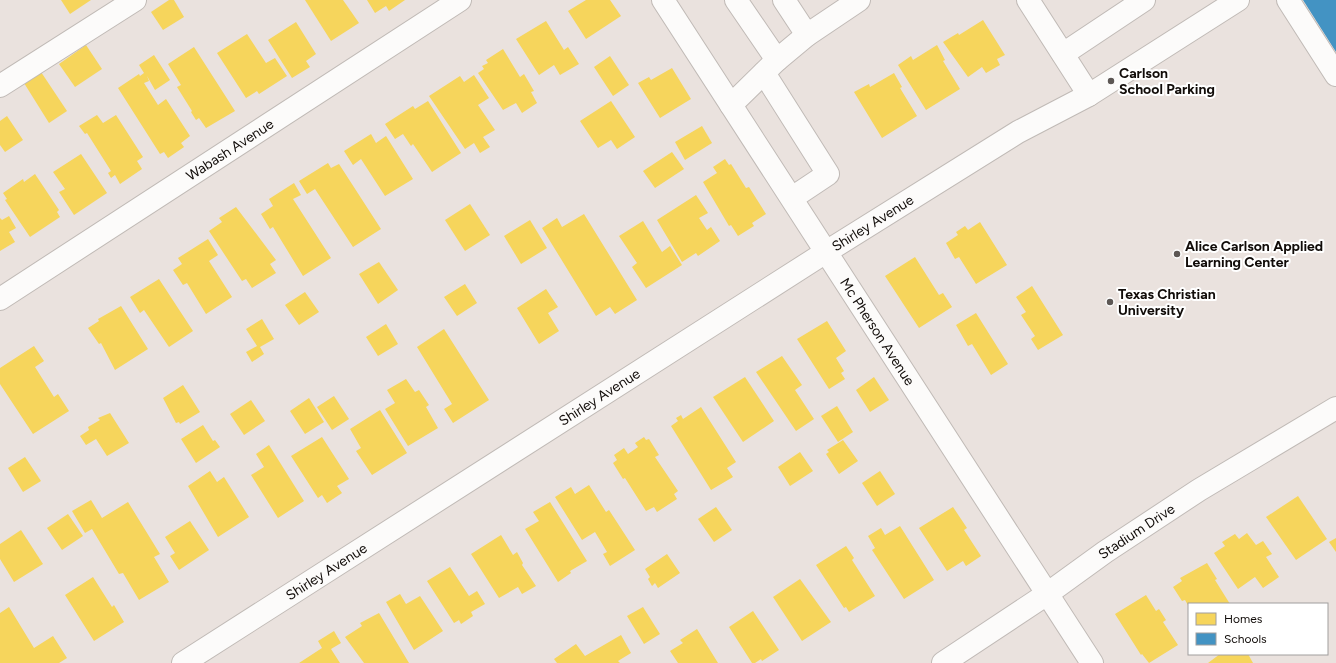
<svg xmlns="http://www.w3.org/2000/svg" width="1336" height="663" font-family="Figtree,sans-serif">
  <rect width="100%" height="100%" fill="#eae2de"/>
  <g fill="#f6d55c">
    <path d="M 61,0 L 91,0 L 70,14 Z"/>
    <path d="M 169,0 L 174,0 L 184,17 L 163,30 L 151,12 Z"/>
    <path d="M 305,0 L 343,0 L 359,23 L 331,41 Z"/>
    <path d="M 367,0 L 405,0 L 389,11 L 386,6 L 375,13 Z"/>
    <path d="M 586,0 L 610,0 L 621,16 L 586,39 L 568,11 Z"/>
    <path d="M 983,20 L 1005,55 L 997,59 L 1000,65 L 986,73 L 982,67 L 968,77 L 943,42 L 958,33 L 959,35 Z"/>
    <path d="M 546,21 L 564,50 L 568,47 L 579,64 L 560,75 L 554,65 L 539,75 L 516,39 Z"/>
    <path d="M 296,22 L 316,54 L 306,61 L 310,67 L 292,78 L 268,40 Z"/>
    <path d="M 247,34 L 266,63 L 275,58 L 287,76 L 259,94 L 257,91 L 246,98 L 217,53 Z"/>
    <path d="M 86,45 L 102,69 L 75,87 L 59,64 Z"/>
    <path d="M 937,45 L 945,60 L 943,61 L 960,89 L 926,110 L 898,65 L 911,56 L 913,60 Z"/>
    <path d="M 194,47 L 235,111 L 206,128 L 199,118 L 196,120 L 191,112 L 192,111 L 177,87 L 181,85 L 168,64 Z"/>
    <path d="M 503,49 L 520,77 L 524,74 L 534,91 L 531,92 L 537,103 L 522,113 L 516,103 L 503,110 L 478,73 L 484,69 L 482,66 L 488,63 L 486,60 Z"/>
    <path d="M 154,55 L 170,80 L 155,90 L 147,76 L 149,81 L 144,83 L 158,105 L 166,99 L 190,136 L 181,143 L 184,147 L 168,158 L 164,152 L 160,154 L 118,88 L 139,74 L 140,76 L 144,73 L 139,65 Z"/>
    <path d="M 610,56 L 629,85 L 613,96 L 594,67 Z"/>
    <path d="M 672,68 L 691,99 L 660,118 L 638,83 L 649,77 L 651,80 Z"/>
    <path d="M 41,72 L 67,111 L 49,123 L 24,83 Z"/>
    <path d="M 894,73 L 902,87 L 900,88 L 917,116 L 882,138 L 854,92 L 869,84 L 870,87 Z"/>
    <path d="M 474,75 L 489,98 L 478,105 L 495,130 L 483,137 L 490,147 L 480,153 L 474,143 L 465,149 L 429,96 L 460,76 L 464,82 Z"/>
    <path d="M 428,101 L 461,153 L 432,172 L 413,144 L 411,146 L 403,134 L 395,139 L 385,124 L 413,106 L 415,109 Z"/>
    <path d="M 611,101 L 635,137 L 617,149 L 611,140 L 598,148 L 580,121 Z"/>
    <path d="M 97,115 L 103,123 L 116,115 L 143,157 L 137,161 L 142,169 L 120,184 L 115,175 L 111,178 L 108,173 L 111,171 L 87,133 L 85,134 L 79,126 Z"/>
    <path d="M 7,116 L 23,140 L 5,152 L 0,145 L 0,121 Z"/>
    <path d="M 702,126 L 712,143 L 685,160 L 675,142 Z"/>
    <path d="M 371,134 L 376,143 L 386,136 L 413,179 L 385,196 L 361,159 L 353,165 L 344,151 Z"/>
    <path d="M 672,152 L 684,169 L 655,188 L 643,171 Z"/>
    <path d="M 81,154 L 107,193 L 74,215 L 59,192 L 65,189 L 53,172 Z"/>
    <path d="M 725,159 L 729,165 L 731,164 L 746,188 L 749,187 L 766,214 L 752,223 L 754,226 L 738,236 L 731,225 L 729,226 L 703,182 L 717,173 L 713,167 Z"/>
    <path d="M 328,163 L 331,168 L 339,164 L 381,229 L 353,247 L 315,189 L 307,194 L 299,181 Z"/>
    <path d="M 35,174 L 59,210 L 57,212 L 60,217 L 30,237 L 5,200 L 7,199 L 3,193 L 23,179 L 24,182 Z"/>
    <path d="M 294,183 L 301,195 L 293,199 L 331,258 L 303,276 L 273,227 L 270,229 L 261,214 L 273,206 L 269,199 Z"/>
    <path d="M 696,195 L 708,213 L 699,218 L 707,230 L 711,227 L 720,241 L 698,256 L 696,253 L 682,262 L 657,220 Z"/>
    <path d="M 470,204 L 490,235 L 465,251 L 445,220 Z"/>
    <path d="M 236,207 L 276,260 L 270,264 L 276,273 L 252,288 L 246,279 L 242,281 L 209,231 L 222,222 L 219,218 Z"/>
    <path d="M 584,214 L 637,300 L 615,314 L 610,307 L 596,316 L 542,228 L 557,218 L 562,227 Z"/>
    <path d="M 9,216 L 16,228 L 9,232 L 15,242 L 0,251 L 0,218 L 2,220 Z"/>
    <path d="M 530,220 L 547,248 L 521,264 L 504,236 Z"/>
    <path d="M 643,221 L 662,252 L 670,246 L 682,265 L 646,288 L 632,267 L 637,263 L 619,236 Z"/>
    <path d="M 980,222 L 1007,265 L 976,284 L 959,257 L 955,259 L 946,243 L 958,235 L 956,232 L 965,226 L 968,230 Z"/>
    <path d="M 208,239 L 218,255 L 209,261 L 232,297 L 206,314 L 187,283 L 183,285 L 173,270 L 182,264 L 178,258 Z"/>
    <path d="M 915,257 L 939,295 L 943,293 L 952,307 L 919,328 L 885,276 Z"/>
    <path d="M 379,262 L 398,290 L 378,304 L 359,274 Z"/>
    <path d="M 159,279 L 193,331 L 169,347 L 144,310 L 140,313 L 130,297 Z"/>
    <path d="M 465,284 L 477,303 L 457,316 L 444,297 Z"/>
    <path d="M 1032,286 L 1063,335 L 1038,350 L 1031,339 L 1035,336 L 1021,315 L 1026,312 L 1016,297 Z"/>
    <path d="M 546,289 L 558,307 L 548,313 L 559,331 L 539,344 L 517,308 Z"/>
    <path d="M 305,292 L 319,312 L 299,325 L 285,305 Z"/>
    <path d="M 121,306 L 148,349 L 115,370 L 101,343 L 99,344 L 88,328 L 99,321 L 98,319 Z"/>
    <path d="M 976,313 L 1008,364 L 991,375 L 972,344 L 968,346 L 956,325 Z"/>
    <path d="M 262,319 L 274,339 L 260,347 L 264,354 L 252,362 L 246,352 L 257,346 L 246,329 Z"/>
    <path d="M 827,321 L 846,351 L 836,358 L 844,371 L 841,373 L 845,379 L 829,389 L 797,339 Z"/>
    <path d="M 386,324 L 398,344 L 378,356 L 366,337 Z"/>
    <path d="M 444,329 L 489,400 L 453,423 L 444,409 L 452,404 L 417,347 Z"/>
    <path d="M 34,346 L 44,361 L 35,367 L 54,397 L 58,394 L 69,411 L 33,434 L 0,384 L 0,368 Z"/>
    <path d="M 782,356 L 802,385 L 795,390 L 814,419 L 796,431 L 756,372 Z"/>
    <path d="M 745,377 L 774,421 L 743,442 L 713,397 Z"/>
    <path d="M 874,377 L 889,400 L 870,412 L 856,390 Z"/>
    <path d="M 406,379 L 415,392 L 419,390 L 429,405 L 426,407 L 438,428 L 408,446 L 385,409 L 395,403 L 387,390 Z"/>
    <path d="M 183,385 L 200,412 L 180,424 L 179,422 L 176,423 L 163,398 Z"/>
    <path d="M 334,396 L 349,419 L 332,430 L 317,407 Z"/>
    <path d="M 309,398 L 324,422 L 305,434 L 290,411 Z"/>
    <path d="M 251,400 L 265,421 L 244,435 L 230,414 Z"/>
    <path d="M 837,406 L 853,432 L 838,442 L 821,416 Z"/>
    <path d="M 701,407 L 736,462 L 727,468 L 733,477 L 711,490 L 671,426 L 678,421 L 676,418 L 681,415 L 683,419 Z"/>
    <path d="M 380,410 L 407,453 L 372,475 L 356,451 L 361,448 L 350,429 Z"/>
    <path d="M 110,413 L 129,443 L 107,456 L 96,439 L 86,445 L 80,436 L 89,430 L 88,427 L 100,420 L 98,418 Z"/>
    <path d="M 203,425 L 213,441 L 215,440 L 220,447 L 196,463 L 181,439 Z"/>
    <path d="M 322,437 L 349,479 L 337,486 L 342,493 L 327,503 L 322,495 L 318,498 L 291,456 Z"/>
    <path d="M 644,437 L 646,440 L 649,439 L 659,455 L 655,457 L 678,491 L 674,494 L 677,499 L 657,512 L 654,507 L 646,511 L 625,478 L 623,479 L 613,463 L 617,460 L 614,455 L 624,448 L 628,454 L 638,447 L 635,443 Z"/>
    <path d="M 843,440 L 858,461 L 839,474 L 826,454 L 829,452 L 827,450 Z"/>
    <path d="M 269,445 L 304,501 L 278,518 L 251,475 L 264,467 L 256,454 Z"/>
    <path d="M 800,452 L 813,471 L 790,486 L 778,467 Z"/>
    <path d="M 25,457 L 41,481 L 23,492 L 8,468 Z"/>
    <path d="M 210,471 L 217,482 L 224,477 L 249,517 L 218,537 L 188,486 Z"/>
    <path d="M 880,471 L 895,494 L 877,506 L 862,483 Z"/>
    <path d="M 589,485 L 606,512 L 609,510 L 635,550 L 610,566 L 603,554 L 607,552 L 595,532 L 582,540 L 555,497 L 571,487 L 575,494 Z"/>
    <path d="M 1298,496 L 1327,539 L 1296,560 L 1266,517 Z"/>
    <path d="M 91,500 L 102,518 L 128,502 L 160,554 L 154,557 L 169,582 L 139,600 L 123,573 L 119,574 L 92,529 L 85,533 L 72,511 Z"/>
    <path d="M 550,502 L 587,561 L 570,571 L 571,573 L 558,582 L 525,529 L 539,521 L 533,512 Z"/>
    <path d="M 716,507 L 732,530 L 714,542 L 698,519 Z"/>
    <path d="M 953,507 L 967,528 L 964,530 L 981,556 L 966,566 L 963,561 L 947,571 L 919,528 Z"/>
    <path d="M 68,514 L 83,536 L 62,550 L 47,528 Z"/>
    <path d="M 190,521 L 209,550 L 179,570 L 170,556 L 175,553 L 165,537 Z"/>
    <path d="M 900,526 L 934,580 L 904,599 L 872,550 L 875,548 L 868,536 L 881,528 L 885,535 Z"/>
    <path d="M 21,530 L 43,564 L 14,582 L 0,559 L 0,544 Z"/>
    <path d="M 1247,533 L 1256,545 L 1263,541 L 1272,554 L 1266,557 L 1279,577 L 1263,588 L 1255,577 L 1238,589 L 1214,553 L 1225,546 L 1222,542 L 1235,534 L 1239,539 Z"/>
    <path d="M 501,535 L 513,555 L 517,552 L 523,563 L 522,565 L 536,586 L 522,594 L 518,587 L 499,598 L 471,554 Z"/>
    <path d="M 1336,538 L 1336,552 L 1329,542 Z"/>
    <path d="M 846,546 L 854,558 L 852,560 L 875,596 L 849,612 L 846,607 L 844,608 L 816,565 Z"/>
    <path d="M 667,554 L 680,573 L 658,588 L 655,583 L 652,586 L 648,579 L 650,577 L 645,569 Z"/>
    <path d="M 1207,563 L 1217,579 L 1215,580 L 1230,604 L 1189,604 L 1189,607 L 1185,600 L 1182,601 L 1173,587 L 1182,581 L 1180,578 Z"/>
    <path d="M 450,567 L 469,596 L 477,591 L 485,604 L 471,612 L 473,616 L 461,624 L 459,620 L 454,623 L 427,581 Z"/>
    <path d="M 93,577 L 112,607 L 114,605 L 124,622 L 94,641 L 65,595 Z"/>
    <path d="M 800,579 L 831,622 L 802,641 L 773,597 Z"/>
    <path d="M 400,594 L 406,604 L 420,596 L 443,631 L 414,650 L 386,602 Z"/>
    <path d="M 1146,595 L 1156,611 L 1159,609 L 1166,620 L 1163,622 L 1178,645 L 1149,663 L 1142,654 L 1141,655 L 1115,614 Z"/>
    <path d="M 9,607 L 34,648 L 53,636 L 67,658 L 59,663 L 0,663 L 0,613 Z"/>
    <path d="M 643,607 L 660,634 L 644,644 L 627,616 Z"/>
    <path d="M 753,611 L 779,650 L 762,661 L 761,659 L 755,663 L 752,663 L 729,627 Z"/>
    <path d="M 379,613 L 409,663 L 364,663 L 345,637 L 362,626 L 360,623 Z"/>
    <path d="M 697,629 L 718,663 L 678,663 L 670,651 L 683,643 L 680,640 Z"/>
    <path d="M 334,631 L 341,643 L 331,649 L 340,663 L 299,663 L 322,648 L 318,641 Z"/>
    <path d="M 621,635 L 631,653 L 618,661 L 620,663 L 557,663 L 554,659 L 576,644 L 585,656 Z"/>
    <path d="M 1220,654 L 1248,654 L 1253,663 L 1208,663 Z"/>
  </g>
  <path fill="#4393c3" d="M 1303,0 L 1336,0 L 1336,52 Z"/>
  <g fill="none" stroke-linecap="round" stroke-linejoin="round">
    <g stroke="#c0bab6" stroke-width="24">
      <g id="minor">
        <path id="s1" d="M 663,0 L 1092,663"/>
        <path d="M 736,0 L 777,60"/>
        <path d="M 784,0 L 807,35"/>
        <path d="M 1028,0 L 1089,95"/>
        <path d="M 1288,0 L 1336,75"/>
        <path d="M 1063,54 L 1144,0"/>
        <path d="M 764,73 L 828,174 L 792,198"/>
        <path d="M 0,86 L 135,0"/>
        <path d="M 731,105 L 777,60 L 807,35 L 859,0"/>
        <path id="s2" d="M 0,299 L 460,0"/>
        <path id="s3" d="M 183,663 L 826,252 L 1018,132 L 1089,95 L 1238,0"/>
        <path id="s4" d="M 943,663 L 1047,594 L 1105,552 L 1199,490 L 1336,408"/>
      </g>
    </g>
    <use href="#minor" stroke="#fcfbfa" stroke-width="22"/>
  </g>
  <g fill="#5d5754" stroke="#fff" stroke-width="1.5">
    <circle cx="1111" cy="81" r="4"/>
    <circle cx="1177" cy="254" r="4"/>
    <circle cx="1110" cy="302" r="4"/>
  </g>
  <g text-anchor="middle" stroke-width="4" stroke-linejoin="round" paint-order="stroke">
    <g font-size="14" font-weight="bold" fill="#110c09" stroke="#fff" text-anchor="start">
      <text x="1119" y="78">Carlson<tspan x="1119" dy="16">School Parking</tspan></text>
      <text x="1185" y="251">Alice Carlson Applied<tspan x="1185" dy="16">Learning Center</tspan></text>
      <text x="1118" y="299">Texas Christian<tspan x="1118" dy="16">University</tspan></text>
    </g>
    <g font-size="14" fill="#110c09" stroke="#fff">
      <text dy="5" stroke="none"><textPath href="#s2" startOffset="274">Wabash Avenue</textPath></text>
      <text dy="5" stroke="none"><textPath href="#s3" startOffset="818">Shirley Avenue</textPath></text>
      <text dy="5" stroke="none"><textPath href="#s1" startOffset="395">Mc Pherson Avenue</textPath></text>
      <text dy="5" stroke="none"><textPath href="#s3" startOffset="494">Shirley Avenue</textPath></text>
      <text dy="5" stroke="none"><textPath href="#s4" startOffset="234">Stadium Drive</textPath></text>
      <text dy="5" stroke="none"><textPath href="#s3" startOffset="170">Shirley Avenue</textPath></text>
    </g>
  </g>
  <rect x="1188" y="603" width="140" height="52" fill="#ffffff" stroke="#a09e9d"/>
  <rect x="1196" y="613" width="20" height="12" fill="#f6d55c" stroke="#a09e9d"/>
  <text x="1224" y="623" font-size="12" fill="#110c09">Homes</text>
  <rect x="1196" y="633" width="20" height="12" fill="#4393c3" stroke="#a09e9d"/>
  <text x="1224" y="643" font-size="12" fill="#110c09">Schools</text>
</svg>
